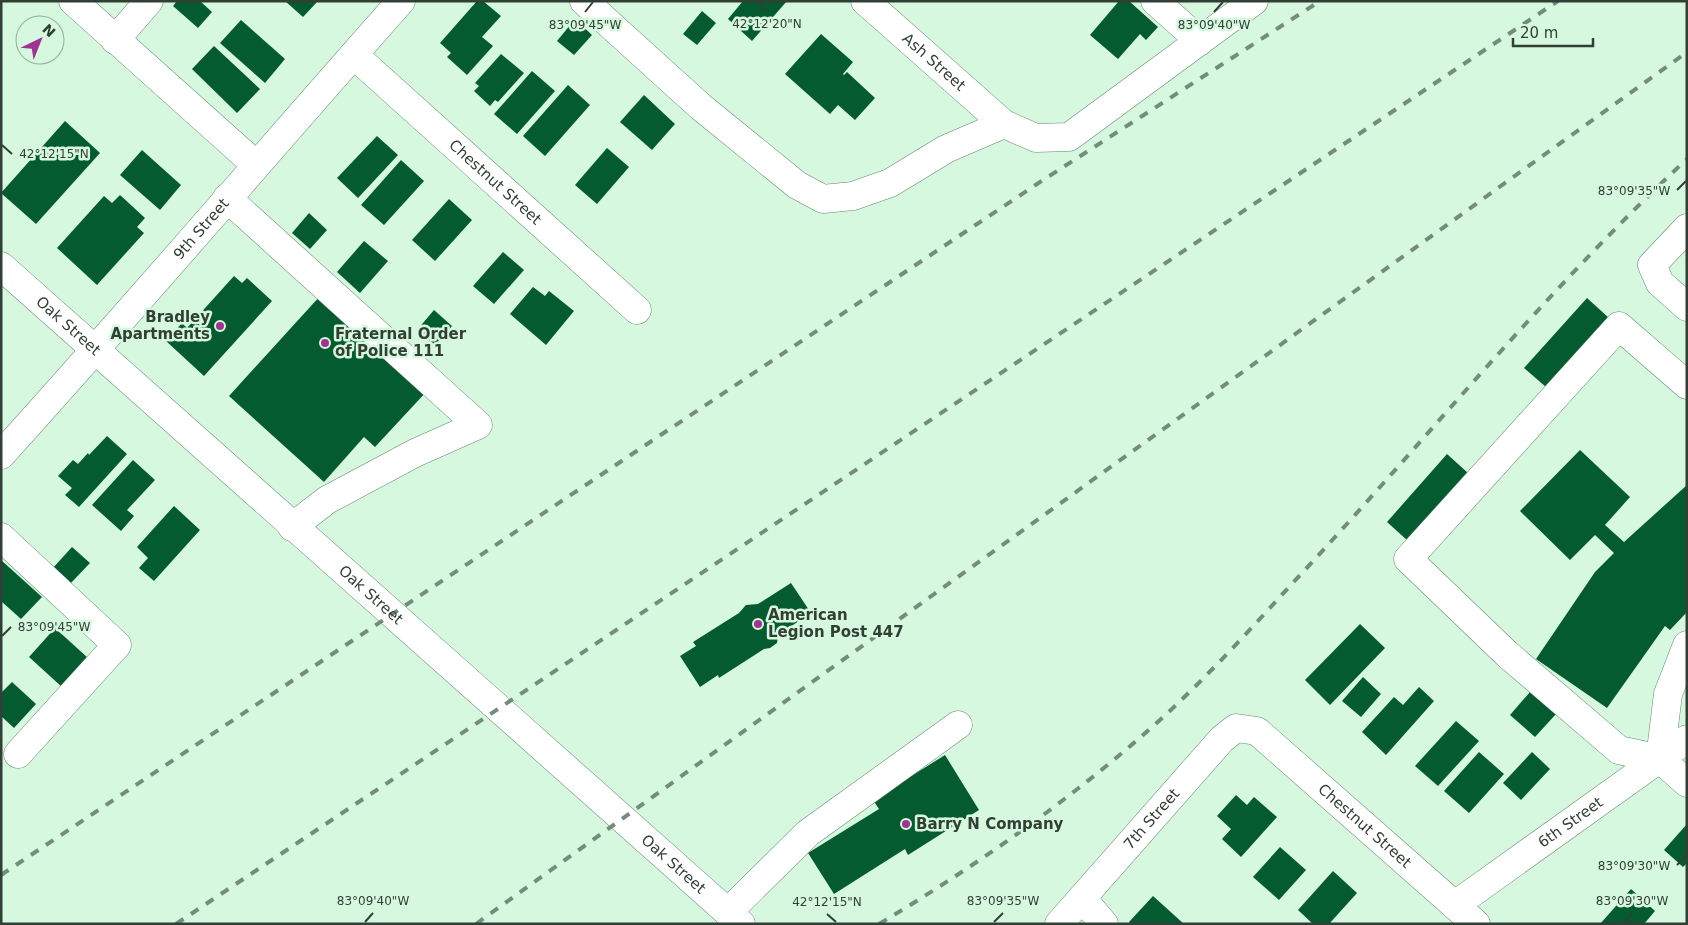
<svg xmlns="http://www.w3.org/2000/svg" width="1688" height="925" font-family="'DejaVu Sans',sans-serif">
  <rect width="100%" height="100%" fill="#d5f8df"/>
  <g fill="#055b30">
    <path d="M 177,1 L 200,1 L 212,12 L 198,28 L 173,6 Z"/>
    <path d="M 285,1 L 318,1 L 303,17 Z"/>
    <path d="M 477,1 L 483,1 L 501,16 L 482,37 L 493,46 L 467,75 L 447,57 L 451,53 L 440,43 Z"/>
    <path d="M 743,1 L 787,1 L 752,41 L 728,19 Z"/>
    <path d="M 1119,1 L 1129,1 L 1158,27 L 1146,40 L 1140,34 L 1118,59 L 1090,35 Z"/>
    <path d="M 702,11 L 716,23 L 697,45 L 683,34 Z"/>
    <path d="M 575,19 L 592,35 L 574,55 L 557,41 Z"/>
    <path d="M 241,20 L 285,59 L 265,83 L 220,43 Z"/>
    <path d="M 821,34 L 853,62 L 843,74 L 844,75 L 847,72 L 875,98 L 855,120 L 838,105 L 830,114 L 785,74 Z"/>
    <path d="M 214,46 L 260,89 L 237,113 L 192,69 Z"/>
    <path d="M 501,54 L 524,73 L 498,102 L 495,100 L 490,106 L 474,91 L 479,86 L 475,83 Z"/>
    <path d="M 532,71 L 555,91 L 517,134 L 494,114 Z"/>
    <path d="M 568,85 L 590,105 L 545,156 L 523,136 Z"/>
    <path d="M 644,95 L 675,124 L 652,150 L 620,122 Z"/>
    <path d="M 65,121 L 100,153 L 36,224 L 1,193 Z"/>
    <path d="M 377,136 L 398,155 L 358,198 L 337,178 Z"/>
    <path d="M 607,148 L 629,167 L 597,204 L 575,185 Z"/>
    <path d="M 142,150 L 181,185 L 160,210 L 120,175 Z"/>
    <path d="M 401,160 L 424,181 L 384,225 L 361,205 Z"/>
    <path d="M 120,195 L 145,218 L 137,227 L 144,233 L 97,285 L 57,248 L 104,196 L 112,203 Z"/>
    <path d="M 449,199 L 472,220 L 435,261 L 412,240 Z"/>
    <path d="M 309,213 L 327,230 L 310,249 L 292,233 Z"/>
    <path d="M 364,241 L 388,261 L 360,293 L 337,272 Z"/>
    <path d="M 503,252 L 524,270 L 494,304 L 473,286 Z"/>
    <path d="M 234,276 L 242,283 L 247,278 L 272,301 L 204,376 L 166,341 L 182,323 L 187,328 Z"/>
    <path d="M 533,287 L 545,296 L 549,291 L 574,311 L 546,345 L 510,314 Z"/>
    <path d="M 321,295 L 427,391 L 375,447 L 364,437 L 324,482 L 229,396 Z"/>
    <path d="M 1587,298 L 1609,318 L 1546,387 L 1524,368 Z"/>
    <path d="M 434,310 L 452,326 L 435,345 L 417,330 Z"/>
    <path d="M 107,436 L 127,454 L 79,507 L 65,495 L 72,488 L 58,476 L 73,460 L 78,464 L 88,453 L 89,455 Z"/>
    <path d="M 1580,450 L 1630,497 L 1605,525 L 1624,542 L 1687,485 L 1687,612 L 1670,630 L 1665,626 L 1607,708 L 1536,659 L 1595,572 L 1614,553 L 1595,535 L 1570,560 L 1520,511 Z"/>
    <path d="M 1447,454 L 1468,473 L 1408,541 L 1387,522 Z"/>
    <path d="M 133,460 L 155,480 L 127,510 L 134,516 L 121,531 L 92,505 Z"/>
    <path d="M 174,506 L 200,530 L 154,581 L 139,568 L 148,558 L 137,547 Z"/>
    <path d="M 72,547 L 90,563 L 69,585 L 52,569 Z"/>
    <path d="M 1,560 L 42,597 L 21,619 L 1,601 Z"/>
    <path d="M 791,583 L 811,613 L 778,635 L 777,643 L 770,648 L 764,649 L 719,678 L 718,675 L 700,687 L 680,656 L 696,646 L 693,642 L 739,613 L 746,605 L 758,604 Z"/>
    <path d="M 1360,624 L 1385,648 L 1330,705 L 1305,680 Z"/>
    <path d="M 55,628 L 88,658 L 62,687 L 29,657 Z"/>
    <path d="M 1363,677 L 1381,694 L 1361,717 L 1342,701 Z"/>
    <path d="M 12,682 L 36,704 L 14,728 L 1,716 L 1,693 Z"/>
    <path d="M 1419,687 L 1434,701 L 1386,755 L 1362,732 L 1394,697 L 1403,705 Z"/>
    <path d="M 1530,692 L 1556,714 L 1535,737 L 1510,715 Z"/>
    <path d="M 1456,721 L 1479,741 L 1438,786 L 1415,766 Z"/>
    <path d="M 1479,752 L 1504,774 L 1469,813 L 1444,791 Z"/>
    <path d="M 1532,752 L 1550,769 L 1521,800 L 1503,783 Z"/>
    <path d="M 945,755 L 979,810 L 908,855 L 905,849 L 834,894 L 808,853 L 879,809 L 873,800 Z"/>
    <path d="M 1236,795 L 1247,805 L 1254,797 L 1277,817 L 1241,857 L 1222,839 L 1231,829 L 1217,816 Z"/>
    <path d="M 1687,824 L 1687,863 L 1683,867 L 1664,850 Z"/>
    <path d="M 1280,847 L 1306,870 L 1279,900 L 1253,877 Z"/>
    <path d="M 1333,871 L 1357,893 L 1329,924 L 1313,924 L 1298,910 Z"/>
    <path d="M 1631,889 L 1655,911 L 1644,924 L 1600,924 Z"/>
    <path d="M 1153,896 L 1184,924 L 1131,924 L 1129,922 Z"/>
  </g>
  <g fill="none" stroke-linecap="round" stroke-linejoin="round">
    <g stroke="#688872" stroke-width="29">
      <g id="minor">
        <path d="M 73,1 L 256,165"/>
        <path d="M 584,1 L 701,107 L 797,185 L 823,199 L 853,196 L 890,183 L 946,149 L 1004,124"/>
        <path id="s1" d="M 865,1 L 1004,124 L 1036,138 L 1069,137 L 1254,1"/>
        <path d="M 1155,1 L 1200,41"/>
        <path d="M 115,40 L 149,1"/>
        <path id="s2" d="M 354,55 L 637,310"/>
        <path d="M 227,198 L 478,425 L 415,453 L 327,500 L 292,527"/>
        <path d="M 1687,228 L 1652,265 L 1660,283 L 1687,307"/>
        <path id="s3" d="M 1,266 L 741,924"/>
        <path d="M 1687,385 L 1619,326 L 1408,559 L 1507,654 L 1619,750 L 1660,759 L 1687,783"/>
        <path id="s4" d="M 1,455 C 136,306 267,152 401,1"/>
        <path d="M 1,537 L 117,645 L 18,754"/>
        <path d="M 1660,759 L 1668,694 L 1687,645"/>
        <path d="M 1082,898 L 1104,924"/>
        <path id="s5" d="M 1455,905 L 1687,739"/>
        <path d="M 728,912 L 808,833 L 958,725"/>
        <path id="s6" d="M 1059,924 L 1222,739 L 1236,728 L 1257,731 L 1476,924"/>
      </g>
    </g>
    <use href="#minor" stroke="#fff" stroke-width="28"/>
    <g stroke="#758c7b" stroke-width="4" stroke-dasharray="9 9" stroke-linecap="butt">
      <path d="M 1,875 L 1037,184 L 1320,1"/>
      <path d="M 176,924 L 1558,1"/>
      <path d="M 476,924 L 1687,52"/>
      <path d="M 879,924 C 979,864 1073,798 1160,720 C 1206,678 1248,632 1289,587 C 1422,445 1544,292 1687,159"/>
    </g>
  </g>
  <path fill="none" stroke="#313f35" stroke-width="2" d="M 758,2 L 767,11M 585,12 L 593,2M 1214,12 L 1223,2M 2,145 L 12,154M 1677,190 L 1686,181M 2,636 L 11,627M 1677,865 L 1686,856M 827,914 L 836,922M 365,922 L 373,913M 994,922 L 1003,913M 1624,922 L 1632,913"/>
  <g fill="#a03290" stroke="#d5f8df" stroke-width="2">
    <circle cx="220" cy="326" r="5"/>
    <circle cx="325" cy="343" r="5"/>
    <circle cx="758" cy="624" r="5"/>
    <circle cx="906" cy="824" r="5"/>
  </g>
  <g text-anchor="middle" stroke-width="5" stroke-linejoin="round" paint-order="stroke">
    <g font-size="15" fill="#313f35" stroke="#d5f8df">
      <text dy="5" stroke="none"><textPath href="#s1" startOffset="92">Ash Street</textPath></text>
      <text dy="5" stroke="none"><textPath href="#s2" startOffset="190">Chestnut Street</textPath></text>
      <text dy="5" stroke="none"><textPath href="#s4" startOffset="302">9th Street</textPath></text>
      <text dy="5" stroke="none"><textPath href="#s3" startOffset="90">Oak Street</textPath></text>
      <text dy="5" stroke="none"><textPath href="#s3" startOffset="495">Oak Street</textPath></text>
      <text dy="5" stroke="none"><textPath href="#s6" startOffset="140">7th Street</textPath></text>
      <text dy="5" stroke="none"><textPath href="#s5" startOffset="142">6th Street</textPath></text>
      <text dy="5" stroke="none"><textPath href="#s6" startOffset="429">Chestnut Street</textPath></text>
      <text dy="5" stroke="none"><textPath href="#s3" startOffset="900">Oak Street</textPath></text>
    </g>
    <g font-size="15" font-weight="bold" fill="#313f35" stroke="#d5f8df" text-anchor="start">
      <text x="210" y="322" text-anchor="end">Bradley<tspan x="210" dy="17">Apartments</tspan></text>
      <text x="335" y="339">Fraternal Order<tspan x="335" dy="17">of Police 111</tspan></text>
      <text x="768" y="620">American<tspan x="768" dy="17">Legion Post 447</tspan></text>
      <text x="916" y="829">Barry N Company</text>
    </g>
  </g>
  <g font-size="12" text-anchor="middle" fill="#313f35" stroke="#d5f8df" stroke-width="5" stroke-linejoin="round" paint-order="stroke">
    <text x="767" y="28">42°12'20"N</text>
    <text x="585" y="29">83°09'45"W</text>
    <text x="1214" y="29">83°09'40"W</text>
    <text x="54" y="158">42°12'15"N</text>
    <text x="1634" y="195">83°09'35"W</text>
    <text x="54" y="631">83°09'45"W</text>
    <text x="1634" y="870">83°09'30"W</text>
    <text x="373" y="905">83°09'40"W</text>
    <text x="1003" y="905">83°09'35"W</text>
    <text x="1632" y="905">83°09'30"W</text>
    <text x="827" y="906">42°12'15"N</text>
  </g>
  <rect width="1688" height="925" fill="none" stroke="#313f35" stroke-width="5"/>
  <g transform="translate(40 40) rotate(43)"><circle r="24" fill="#d5f8df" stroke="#93ae9b"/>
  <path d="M0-4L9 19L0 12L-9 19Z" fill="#a03290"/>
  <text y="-8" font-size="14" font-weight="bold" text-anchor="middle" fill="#313f35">N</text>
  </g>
  <path d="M1513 38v8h80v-8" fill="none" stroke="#313f35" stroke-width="2.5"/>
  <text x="1520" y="38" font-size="15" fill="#313f35" stroke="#d5f8df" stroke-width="4" paint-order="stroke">20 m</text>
</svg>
